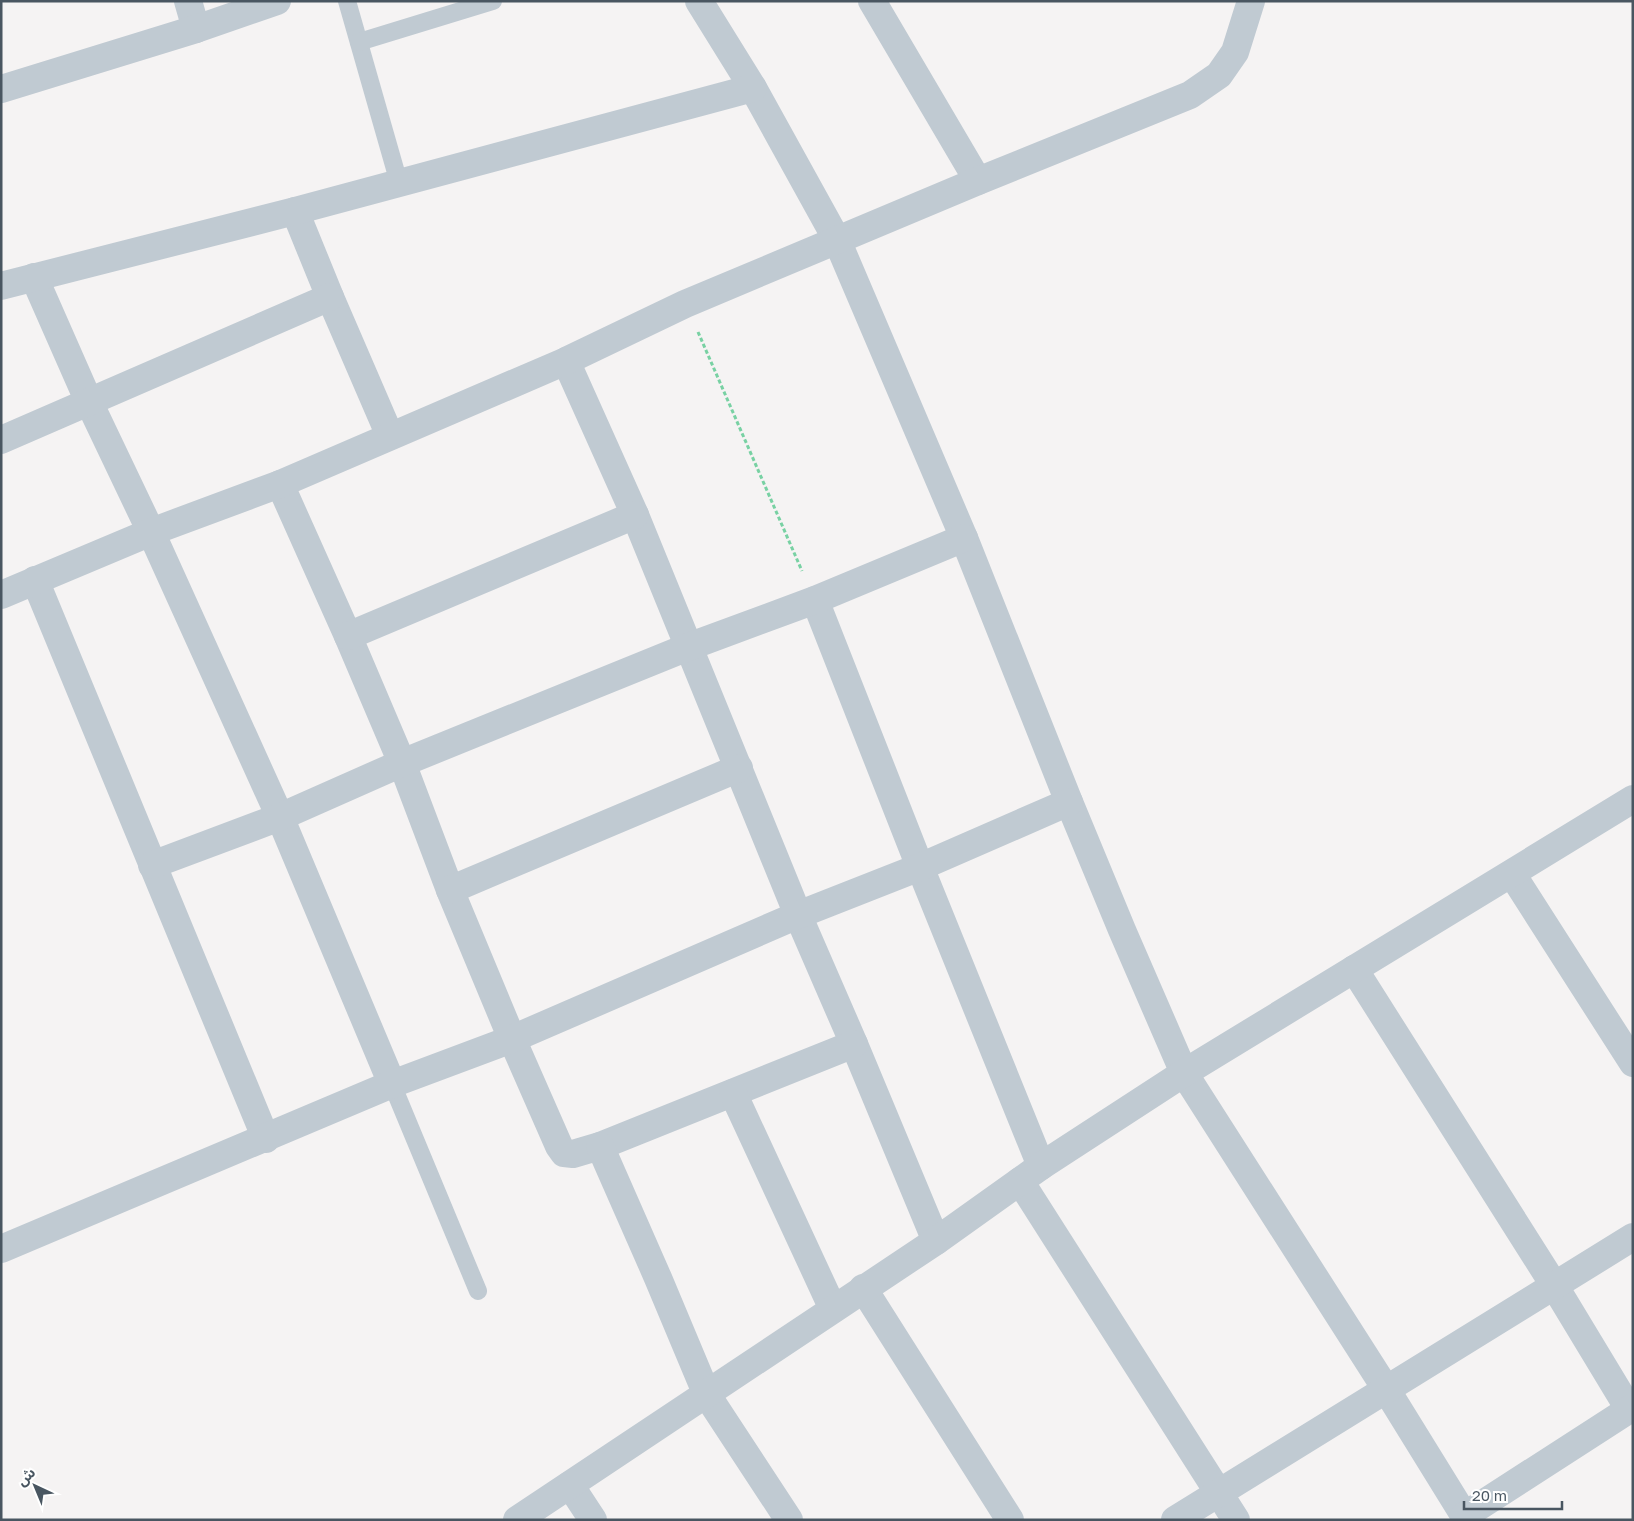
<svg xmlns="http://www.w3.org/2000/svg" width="1634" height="1521" font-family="'Golos Text','Noto Sans Arabic',sans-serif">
  <rect width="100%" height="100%" fill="#f5f3f3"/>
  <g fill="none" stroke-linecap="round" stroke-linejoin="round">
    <path stroke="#78d1a3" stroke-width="3" stroke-dasharray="4 2.5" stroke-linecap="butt" d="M 698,332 L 802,571"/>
    <g stroke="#c0cad2" stroke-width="18">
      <path d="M 347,1 L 399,183"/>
      <path d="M 359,42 L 493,1"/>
      <path d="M 392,1084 L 478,1291"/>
    </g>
    <g stroke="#c0cad2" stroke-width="28">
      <path d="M 188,1 L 196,29"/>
      <path d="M 699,1 L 753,88 L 837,240 L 964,538 L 1069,802 L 1122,930 L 1184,1073 L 1386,1389 L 1467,1520"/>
      <path d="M 872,1 L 978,181"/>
      <path d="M 1,89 L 196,29 L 277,1"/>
      <path d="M 295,211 L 330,297 L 390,436"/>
      <path d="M 34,277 L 89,402 L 151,532 L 280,817 L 392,1084"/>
      <path d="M 1,286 L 295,211 L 753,88"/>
      <path d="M 566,361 L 635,515 L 798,915 L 854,1044 L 936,1241"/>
      <path d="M 1,440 L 330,297"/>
      <path d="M 280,484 L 348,636 L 402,763 L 450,890 L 512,1039 L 559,1146 L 564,1153 L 573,1154 L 600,1146 L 854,1044"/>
      <path d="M 35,580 L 266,1139"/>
      <path d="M 1,595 L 151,532 L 280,484 L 566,361 L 685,304 L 978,181 L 1190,95 L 1219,75 L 1235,52 L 1251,1"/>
      <path d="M 815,600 L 920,867 L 1041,1166"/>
      <path d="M 348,636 L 635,515"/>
      <path d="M 152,865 L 280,817 L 402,763 L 688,647 L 815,600 L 964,538"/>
      <path d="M 1512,874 L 1633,1063"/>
      <path d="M 450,890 L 739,768"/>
      <path d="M 1354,969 L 1554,1285 L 1629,1409"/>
      <path d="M 733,1093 L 833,1309"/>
      <path d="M 600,1146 L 658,1278 L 707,1395 L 789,1520"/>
      <path d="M 1020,1181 L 1236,1520"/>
      <path d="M 1,1249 L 392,1084 L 512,1039 L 798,915 L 920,867 L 1069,802"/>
      <path d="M 863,1288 L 1010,1520"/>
      <path d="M 570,1485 L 593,1520"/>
      <path d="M 1464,1516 L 1633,1407"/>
      <path d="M 517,1520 L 936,1241 L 1041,1166 L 1184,1073 L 1633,799"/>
      <path d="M 1175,1520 L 1633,1237"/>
    </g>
  </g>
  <rect width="1634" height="1521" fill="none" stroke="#495661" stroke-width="5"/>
  <g transform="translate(35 1486) rotate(316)" stroke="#ffffff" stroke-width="4" paint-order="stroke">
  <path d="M0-4L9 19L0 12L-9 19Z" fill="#495661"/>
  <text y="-8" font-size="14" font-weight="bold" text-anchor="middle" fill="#495661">ش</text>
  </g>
  <path d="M1464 1501v8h98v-8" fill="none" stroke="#495661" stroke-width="2.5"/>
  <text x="1472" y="1501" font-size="15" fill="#495661" stroke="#ffffff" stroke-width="4" paint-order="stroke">20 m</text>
</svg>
